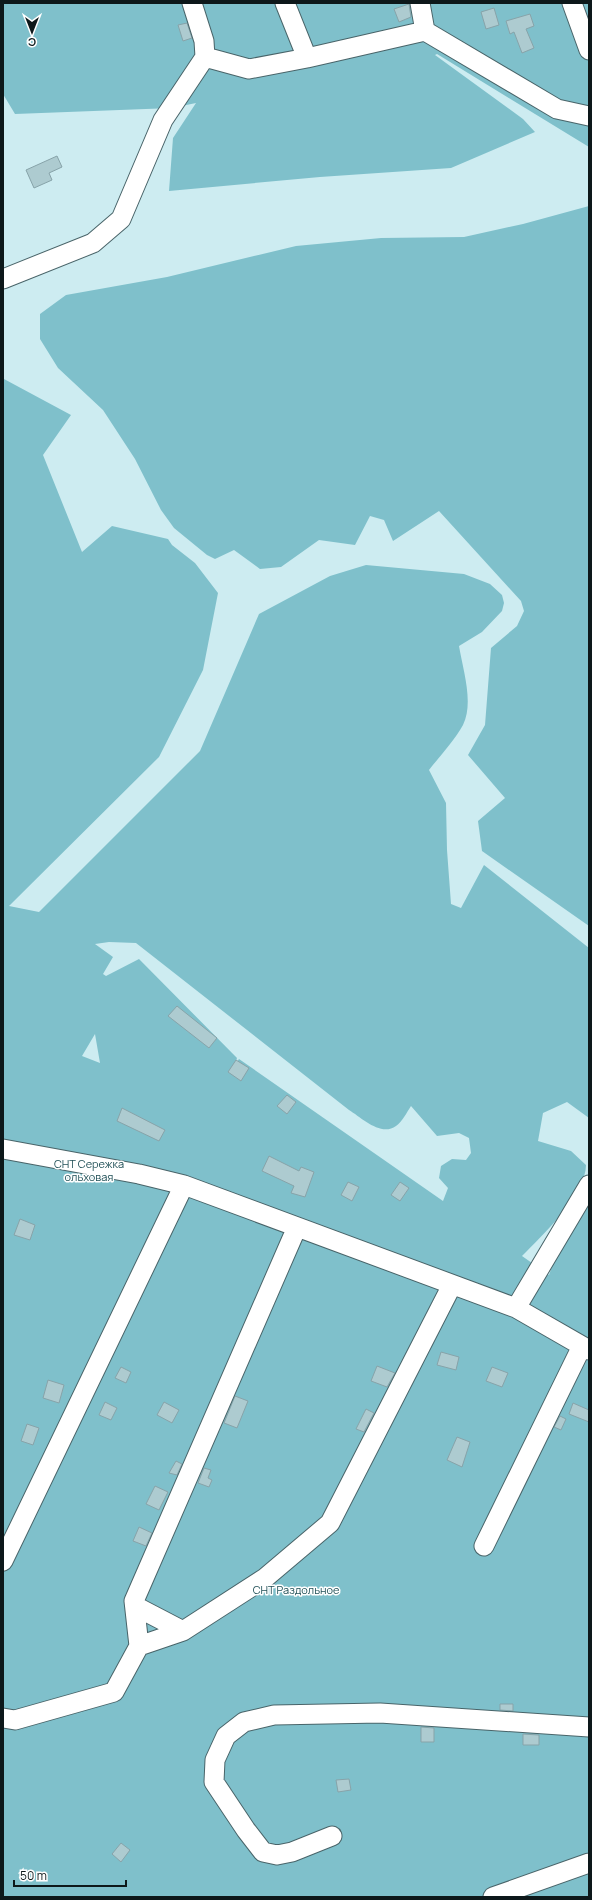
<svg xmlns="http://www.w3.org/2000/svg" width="592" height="1900" viewBox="0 0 592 1900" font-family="Manrope,sans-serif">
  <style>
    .green { fill: #7fc0cb; fill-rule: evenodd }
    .building { fill: #adcbd0; stroke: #87a3a9 }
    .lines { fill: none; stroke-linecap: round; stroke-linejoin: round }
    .minor-casing { stroke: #496469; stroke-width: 21 }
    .minor { stroke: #fff; stroke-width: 19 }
    .labels { text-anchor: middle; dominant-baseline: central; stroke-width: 3; stroke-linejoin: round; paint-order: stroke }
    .park-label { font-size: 11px; fill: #1f4f56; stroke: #fff }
  </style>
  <rect width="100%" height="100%" fill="#cdecf1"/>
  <path class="green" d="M 3,3 L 589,3 L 589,147 L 437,54 L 435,55 L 523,119 L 535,132 L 451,168 L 320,177 L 169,191 L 173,138 L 196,103 L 172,108 L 15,114 L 3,94 Z
    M 589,206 L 589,926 L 482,851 L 478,821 L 505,798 L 468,755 L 485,725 L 491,648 L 517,626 L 524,611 L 521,601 L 439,511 L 393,541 L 384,520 L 370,516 L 355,545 L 319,540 L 281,567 L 260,569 L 234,550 L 215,559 L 207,555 L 174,528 L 161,510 L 135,459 L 103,410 L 58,368 L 40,339 L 40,314 L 66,295 L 167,277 L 296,246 L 381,238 L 464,237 L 523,224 Z
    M 3,373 L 4,379 L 71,415 L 43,455 L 82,552 L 112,526 L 168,539 L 172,545 L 195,563 L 218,593 L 203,670 L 159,757 L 9,906 L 39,912 L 200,751 L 259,614 L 330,576 L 366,565 L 464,574 L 490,584 L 502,595 L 504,603 L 502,611 L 482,632 L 459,646 C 463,670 474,703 463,725 C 455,740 439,757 429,770 L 446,803 L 447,850 L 451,904 L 461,908 L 484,865 L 589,948 L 589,1118 L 567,1102 L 543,1113 L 538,1141 L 571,1151 L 586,1165 C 586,1194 541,1237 522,1256 L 549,1275 L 558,1249 L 589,1203 L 589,1897 L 3,1897 ZM 109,942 L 136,943 L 349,1110 C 362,1118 381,1137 396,1126 C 402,1122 407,1112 411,1106 L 437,1136 L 459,1133 L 469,1138 L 471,1153 L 466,1160 L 452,1159 L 441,1166 L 439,1178 L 448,1188 L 443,1201 L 239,1059 L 234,1066 L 237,1058 L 139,959 L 106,976 L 103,974 L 113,957 L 95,944 ZM 95,1034 L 100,1063 L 82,1056 Z"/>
  <path class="building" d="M 409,4 L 411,17 L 399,22 L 394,9 Z
    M 494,8 L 499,25 L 486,29 L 481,12 Z
    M 530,14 L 534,26 L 526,29 L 534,48 L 522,53 L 514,32 L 510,34 L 506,21 Z
    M 187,23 L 192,38 L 183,41 L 178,25 Z
    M 57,156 L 62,167 L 49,173 L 52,180 L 34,188 L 26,170 Z
    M 177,1006 L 217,1038 L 209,1048 L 168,1016 Z
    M 236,1060 L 249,1068 L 241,1081 L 228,1072 Z
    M 287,1095 L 296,1102 L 287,1114 L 277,1106 Z
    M 122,1108 L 165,1130 L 159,1141 L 117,1121 Z
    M 269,1156 L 299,1171 L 301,1167 L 314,1172 L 305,1197 L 291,1193 L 294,1186 L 262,1171 Z
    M 348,1182 L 359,1187 L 352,1201 L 341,1195 Z
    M 400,1182 L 409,1188 L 400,1201 L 391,1195 Z
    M 20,1219 L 35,1225 L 30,1240 L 14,1235 Z
    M 441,1352 L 459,1357 L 456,1370 L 437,1365 Z
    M 377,1366 L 395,1373 L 387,1387 L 371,1381 Z
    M 121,1367 L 131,1372 L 126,1383 L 115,1378 Z
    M 492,1367 L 508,1373 L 502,1387 L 486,1381 Z
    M 48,1380 L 64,1385 L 59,1403 L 43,1398 Z
    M 235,1396 L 248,1401 L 237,1428 L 224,1423 Z
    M 105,1402 L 117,1408 L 111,1420 L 99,1415 Z
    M 164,1402 L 179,1410 L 172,1423 L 157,1415 Z
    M 573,1403 L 589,1410 L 589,1422 L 569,1414 Z
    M 366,1409 L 374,1413 L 364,1432 L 356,1429 Z
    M 560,1416 L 566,1419 L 561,1430 L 554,1427 Z
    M 27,1424 L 39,1428 L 33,1445 L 21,1441 Z
    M 457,1437 L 470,1442 L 462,1467 L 447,1460 Z
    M 176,1461 L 182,1464 L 177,1475 L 169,1473 Z
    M 204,1468 L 211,1470 L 208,1478 L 212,1480 L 209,1487 L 198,1483 Z
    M 155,1486 L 168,1492 L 159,1510 L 146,1504 Z
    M 139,1527 L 152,1533 L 146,1546 L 133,1541 Z
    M 500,1704 L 513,1704 L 513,1711 L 500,1710 Z
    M 421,1727 L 434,1728 L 434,1742 L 421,1742 Z
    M 523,1734 L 539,1735 L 539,1745 L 523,1745 Z
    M 349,1779 L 351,1790 L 338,1792 L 336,1780 Z
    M 121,1843 L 130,1850 L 121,1862 L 112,1854 Z"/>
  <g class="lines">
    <g class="minor-casing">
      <path id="minor" d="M 192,3 L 204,41 L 205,57
        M 285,3 L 307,58
        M 420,3 L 425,31
        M 572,3 L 589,50
        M 3,279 L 93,243 L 121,219 L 163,120 L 205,57 L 249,69 L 307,58 L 425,31 L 557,109 L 589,116
        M 3,1149 L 139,1174 L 184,1185 L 516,1308 L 589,1185
        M 516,1308 L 589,1350
        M 484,1546 L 582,1346
        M 3,1561 L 184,1185
        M 135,1606 L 183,1631
        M 139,1646 L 134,1601 L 297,1227
        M 3,1718 L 15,1720 L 114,1692 L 139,1646 L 183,1631 L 265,1578 L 330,1523 L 452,1285
        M 332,1836 L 292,1852 L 277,1855 L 263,1852 L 246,1830 L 214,1782 L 215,1760 L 226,1736 L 244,1722 L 274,1715 L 380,1713 L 589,1727
        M 493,1897 L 589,1863"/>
    </g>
    <use href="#minor" class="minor"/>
  </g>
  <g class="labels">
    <g class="park-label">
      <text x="89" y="1163">СНТ Сережка<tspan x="89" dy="13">ольховая</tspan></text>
      <text x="296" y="1589">СНТ Раздольное</text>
    </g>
  </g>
  <rect width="592" height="1900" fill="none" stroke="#0d181a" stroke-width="8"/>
  <g transform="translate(32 32) rotate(180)" stroke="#ffffff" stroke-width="3" paint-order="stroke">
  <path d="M0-3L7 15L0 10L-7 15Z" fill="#0d181a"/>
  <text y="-6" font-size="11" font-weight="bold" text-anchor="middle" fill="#0d181a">С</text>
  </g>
  <path d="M14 1880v6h112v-6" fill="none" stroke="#0d181a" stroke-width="2"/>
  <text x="20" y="1880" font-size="12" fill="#0d181a" stroke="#ffffff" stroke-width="3" paint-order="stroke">50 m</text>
</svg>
